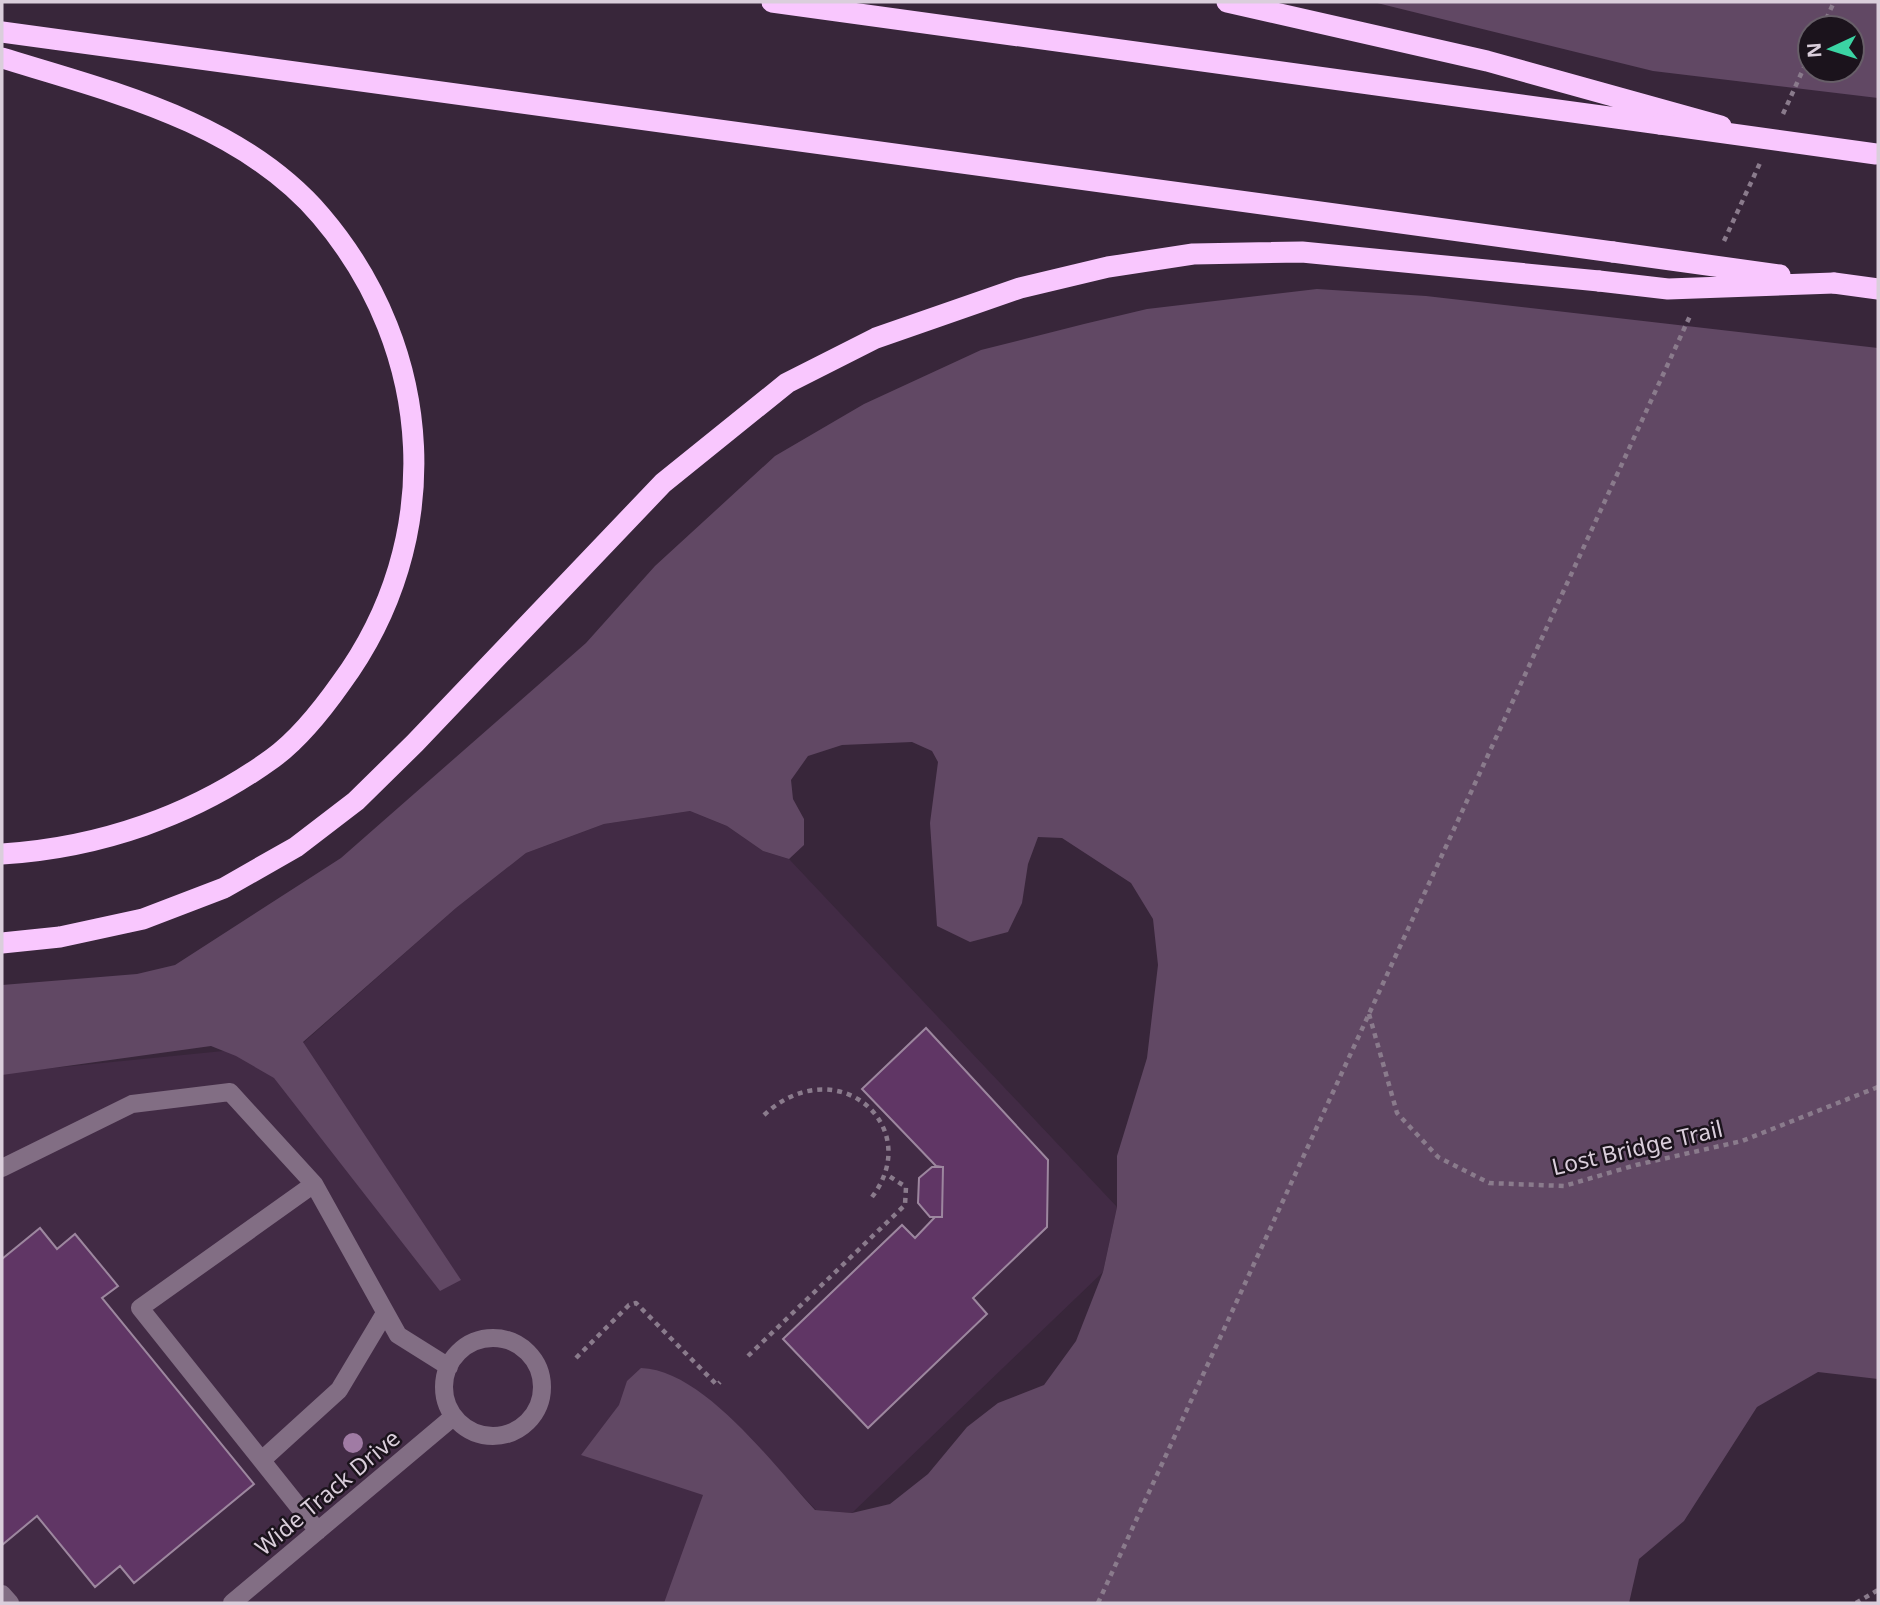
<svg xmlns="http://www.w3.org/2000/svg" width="1880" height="1605" viewBox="0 0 1880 1605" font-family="'Noto Sans',sans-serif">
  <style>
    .built { fill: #422b45 }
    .green { fill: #614864; fill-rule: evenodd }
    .building { fill: #603665; stroke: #9d879f; stroke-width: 2 }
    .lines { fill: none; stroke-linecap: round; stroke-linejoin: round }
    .path { stroke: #8a7b8c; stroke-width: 4.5; stroke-dasharray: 5 5; stroke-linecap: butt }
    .minor { stroke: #826e84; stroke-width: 18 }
    .highway { stroke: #f9c7fe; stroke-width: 21 }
    .highway-bridge { stroke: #f9c7fe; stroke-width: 21 }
    .tree { fill: #a07ba4 }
    .labels { text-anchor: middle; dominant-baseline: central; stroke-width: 5; stroke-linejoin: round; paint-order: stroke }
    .street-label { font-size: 23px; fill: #dacedb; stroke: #1b131c }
  </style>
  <rect width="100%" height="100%" fill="#38263a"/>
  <path class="built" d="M 690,811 L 727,826 L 763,851 L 789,859 L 1117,1207 L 1103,1272 L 852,1513 L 816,1510 L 733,1422 L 666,1603 L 2,1603 L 2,1073 L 303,1043 L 456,908 L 526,853 L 604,824 Z"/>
  <path class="green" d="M 1373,2 L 1878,2 L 1878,98 L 1653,71 ZM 1810,28 L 1852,28 L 1852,70 L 1810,70 Z
    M 1317,289 L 1426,296 L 1878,348 L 1878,1379 L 1818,1372 L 1757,1407 L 1684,1521 L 1639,1559 L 1629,1603 L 664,1603 L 703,1495 L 581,1455 L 619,1405 L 627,1381 L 641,1368 C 704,1370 774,1466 815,1510 L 852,1513 L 890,1504 L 928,1474 L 967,1427 L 998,1403 L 1044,1385 L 1076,1341 L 1103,1272 L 1117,1207 L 1117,1156 L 1147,1058 L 1158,965 L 1153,919 L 1131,883 L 1062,838 L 1038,837 L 1028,864 L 1022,903 L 1008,932 L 970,942 L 937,926 L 930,823 L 938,762 L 932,751 L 912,742 L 842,745 L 808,756 L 791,780 L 793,799 L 804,819 L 804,845 L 789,859 L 763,851 L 727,826 L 690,811 L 604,824 L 526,853 L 456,908 L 303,1042 L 461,1280 L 440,1291 L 274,1078 L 236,1056 L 211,1046 L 2,1075 L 2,985 L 137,974 L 175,965 L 341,858 L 586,643 L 655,566 L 775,456 L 864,404 L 981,350 L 1084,324 L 1147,309 Z"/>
  <path class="building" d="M 926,1028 L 1048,1160 L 1047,1227 L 973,1298 L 987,1314 L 868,1428 L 783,1339 L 902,1225 L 915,1238 L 935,1217 L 942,1217 L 943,1167 L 936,1166 L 862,1089 Z
    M 932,1167 L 943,1167 L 942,1217 L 930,1217 L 918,1203 L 919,1178 Z
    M 40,1228 L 57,1249 L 75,1234 L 118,1286 L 102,1298 L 254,1484 L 134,1583 L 120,1566 L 95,1587 L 37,1516 L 2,1545 L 2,1259 Z"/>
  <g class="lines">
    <path class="path" d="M 1822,28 L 1834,2
      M 1783,114 L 1810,54
      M 1724,241 L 1760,163
      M 1369,1014 L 1397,1113 L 1438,1157 L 1489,1183 L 1564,1186 L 1636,1165 L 1742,1141 L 1878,1087
      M 764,1115 C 836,1048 926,1126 872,1197
      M 748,1356 L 905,1205 L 906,1187 L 886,1174
      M 576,1358 L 629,1305 L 636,1303 L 717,1385 L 720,1382
      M 1098,1603 L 1690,316
      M 1856,1603 L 1878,1590"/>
    <path class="minor" d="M 2,1168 L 132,1104 L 230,1092 L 314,1184
      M444 1387a49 49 0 1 1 98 0a49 49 0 1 1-98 0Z
      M 262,1460 L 339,1390 L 385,1313
      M 318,1531 L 140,1308 L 314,1184 L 398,1335 L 449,1367
      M 2,1594 L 10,1603
      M 232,1603 L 453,1417"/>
    <path class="highway" d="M 772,2 L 1660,124
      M 1227,2 L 1487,61 L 1721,126
      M 2,32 L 1613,252
      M 2,58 C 113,92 242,123 321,216 C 436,351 446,540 341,683 C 322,710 299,739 273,758 C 193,816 99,848 2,854
      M 1834,283 L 1878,289
      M 2,943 L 60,937 L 143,919 L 224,888 L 296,847 L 356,801 L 415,743 L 663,483 L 787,383 L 876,338 L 1020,288 L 1108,267 L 1193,254 L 1302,252 L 1599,281"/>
    <path class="highway-bridge" d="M 1660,124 L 1876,154
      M 1613,252 L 1780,275
      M 1599,281 L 1668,289 L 1834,283"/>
  </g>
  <circle class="tree" cx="353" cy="1443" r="10"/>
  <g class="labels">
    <g class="street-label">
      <text transform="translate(1637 1147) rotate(-13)">Lost Bridge Trail</text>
      <text transform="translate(327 1492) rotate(-40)">Wide Track Drive</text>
    </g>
  </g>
  <rect width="1880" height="1605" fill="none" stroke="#dacedb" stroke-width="7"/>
  <g transform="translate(1831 49) rotate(266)"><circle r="33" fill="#1b131c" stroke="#675e68" stroke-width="2"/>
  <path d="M0-5L12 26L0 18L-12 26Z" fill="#3bd4a4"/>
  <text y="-10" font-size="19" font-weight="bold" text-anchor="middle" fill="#dacedb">N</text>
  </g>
</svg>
